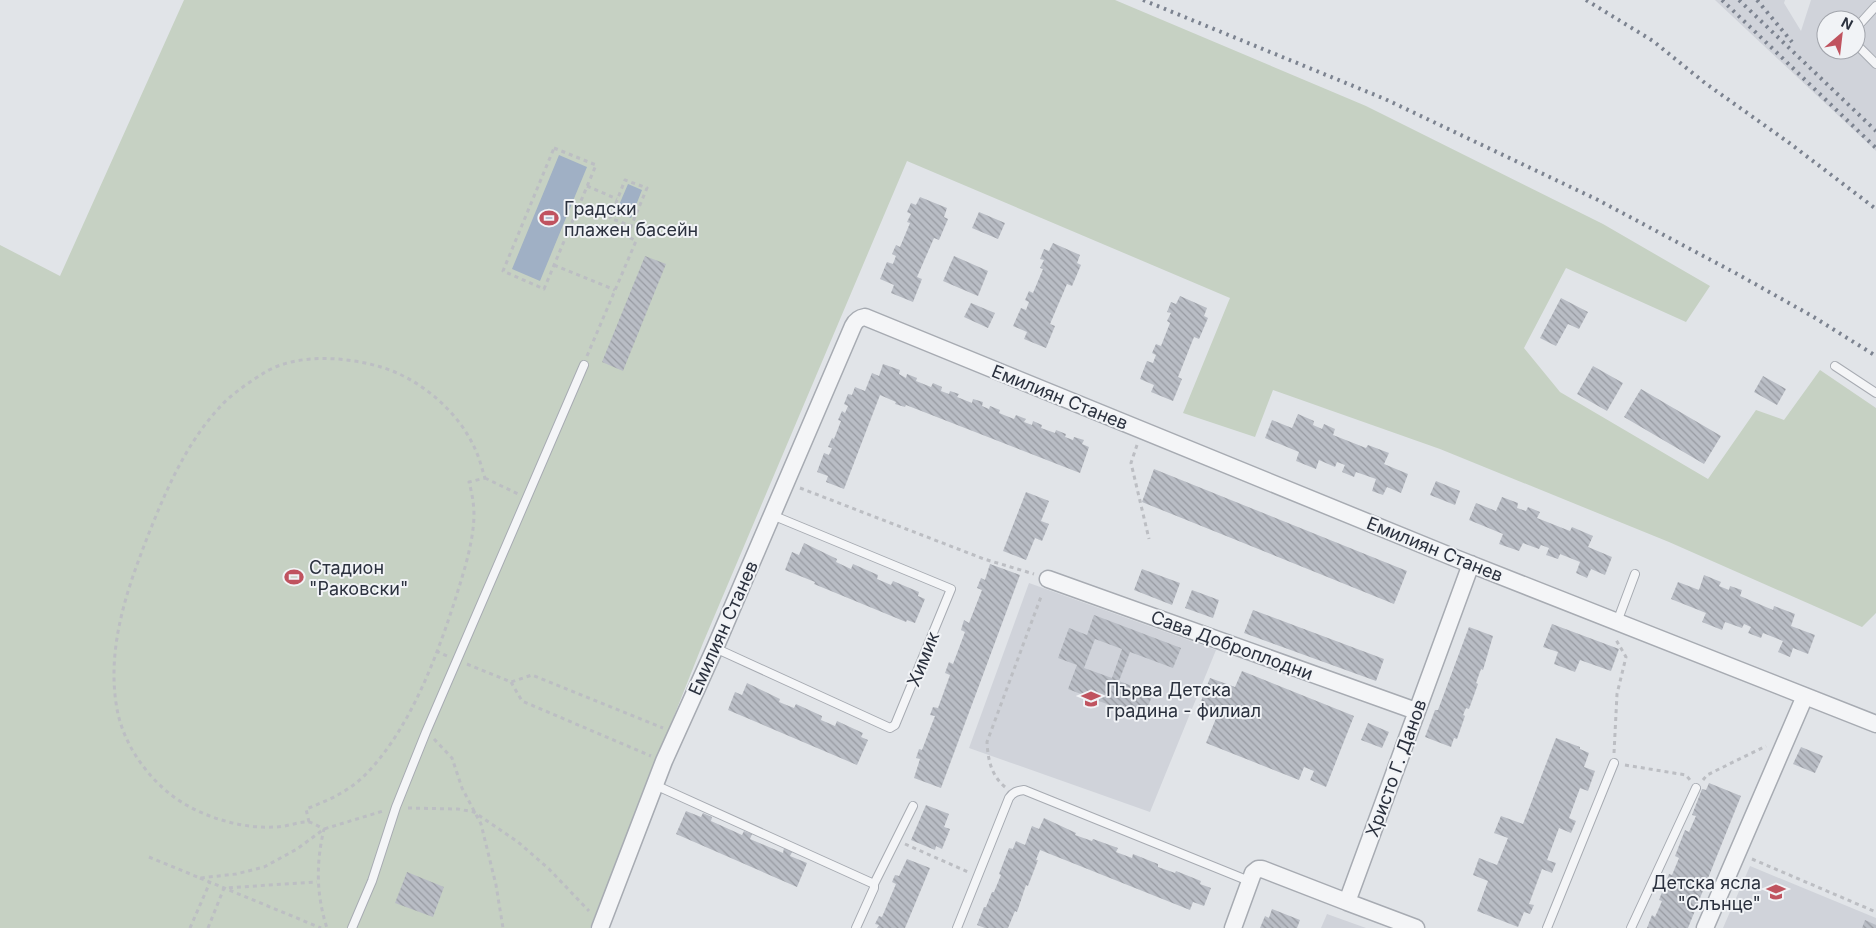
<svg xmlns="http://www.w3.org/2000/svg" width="1876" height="928" viewBox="0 0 1876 928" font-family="Inter,sans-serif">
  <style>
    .built { fill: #d0d3da; fill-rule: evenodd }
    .park { fill: #c6d1c3 }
    .water { fill: #a0b0c5 }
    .building { fill: url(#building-back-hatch); fill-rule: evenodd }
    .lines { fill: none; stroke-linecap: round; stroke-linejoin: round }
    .lane-casing { stroke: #a7abb2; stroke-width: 10 }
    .street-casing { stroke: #a7abb2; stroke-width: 19 }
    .path { stroke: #bcbec3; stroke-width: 3; stroke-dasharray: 4 4; stroke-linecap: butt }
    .lane { stroke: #f4f5f7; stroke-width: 8 }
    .street { stroke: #f4f5f7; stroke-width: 16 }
    .rail { stroke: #7c8390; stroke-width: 4; stroke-dasharray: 2.5 5; stroke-linecap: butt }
    .labels { text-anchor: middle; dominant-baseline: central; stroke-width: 4; stroke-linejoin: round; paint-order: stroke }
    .poi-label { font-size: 18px; fill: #2b313e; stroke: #f1f3f6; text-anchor: start }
    .street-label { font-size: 18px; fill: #2b313e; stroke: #f1f3f6 }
  </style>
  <defs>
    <pattern id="building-back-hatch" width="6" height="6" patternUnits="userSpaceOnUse" patternTransform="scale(1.25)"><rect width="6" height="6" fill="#b9bdc5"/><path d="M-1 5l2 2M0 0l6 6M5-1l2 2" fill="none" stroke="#979aa1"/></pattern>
  </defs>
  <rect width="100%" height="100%" fill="#e1e4e8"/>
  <path class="built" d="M 1715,0 L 1785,0 L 1784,3 L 1801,31 L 1811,0 L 1876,0 L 1876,151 ZM 1826,20 L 1856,20 L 1856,50 L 1826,50 Z
    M 1029,583 L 1216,650 L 1150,812 L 969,748 Z
    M 1750,866 L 1876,918 L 1876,928 L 1723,928 Z
    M 1327,914 L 1366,928 L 1321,928 Z"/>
  <path class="park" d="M 184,0 L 1115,0 L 1366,106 L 1603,224 L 1710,286 L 1686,322 L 1566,268 L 1524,348 L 1560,392 L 1708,479 L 1756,410 L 1784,420 L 1820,370 L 1876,408 L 1876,613 L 1862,627 L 1669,542 L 1440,449 L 1273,390 L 1255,437 L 1183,413 L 1230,298 L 907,161 L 703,643 L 590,928 L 0,928 L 0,245 L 60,276 Z"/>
  <path class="water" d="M 559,155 L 587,167 L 540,281 L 512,269 Z
    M 628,184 L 642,190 L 631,218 L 616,212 Z"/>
  <path class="building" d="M 920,197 L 947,208 L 944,217 L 948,219 L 939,240 L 934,238 L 917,277 L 922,279 L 913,302 L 891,293 L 894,285 L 880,279 L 887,262 L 893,264 L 896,256 L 892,254 L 896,245 L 900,247 L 910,223 L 907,222 L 911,214 L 907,212 L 911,203 L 916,205 Z
    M 979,212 L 1005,223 L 998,239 L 972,228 Z
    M 1053,243 L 1080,255 L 1077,263 L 1081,265 L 1072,286 L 1067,284 L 1050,324 L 1055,326 L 1046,348 L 1024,339 L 1027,332 L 1013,326 L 1021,308 L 1026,310 L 1029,302 L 1025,300 L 1029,291 L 1033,293 L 1043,269 L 1040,268 L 1044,260 L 1040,259 L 1044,249 L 1049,251 Z
    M 645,256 L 666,264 L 623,371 L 602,362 Z
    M 954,256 L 988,271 L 978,296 L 943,281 Z
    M 1180,296 L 1207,308 L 1204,316 L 1208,318 L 1199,339 L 1194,337 L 1178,377 L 1182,379 L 1173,401 L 1151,392 L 1154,385 L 1140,379 L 1147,361 L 1153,363 L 1156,355 L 1152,353 L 1156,344 L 1161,346 L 1170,323 L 1167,321 L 1171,313 L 1167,312 L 1171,302 L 1176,304 Z
    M 1561,298 L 1588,312 L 1579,329 L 1568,324 L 1556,346 L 1540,338 Z
    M 971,303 L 995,313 L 988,328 L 964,317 Z
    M 883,364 L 900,370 L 899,374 L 906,378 L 907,374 L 917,378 L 916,381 L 931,387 L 933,383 L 942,387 L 941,391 L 949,394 L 950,391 L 959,394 L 957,397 L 972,403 L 973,399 L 983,402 L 982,406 L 989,409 L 990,406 L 1000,410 L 999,413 L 1014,419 L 1016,415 L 1026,419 L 1024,422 L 1032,425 L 1033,421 L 1042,425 L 1041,428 L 1055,433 L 1056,430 L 1066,434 L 1065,437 L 1073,440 L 1074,437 L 1084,440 L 1082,444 L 1089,447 L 1080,473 L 906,405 L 905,407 L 895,404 L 896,402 L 880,395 L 844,489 L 826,482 L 828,476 L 817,472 L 824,453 L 829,455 L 832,448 L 828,447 L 832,438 L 834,439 L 841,421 L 838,420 L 842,411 L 845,413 L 848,406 L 844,404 L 848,394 L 852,395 L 855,387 L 865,391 L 872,373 L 879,376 Z
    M 1593,366 L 1623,383 L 1607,411 L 1577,394 Z
    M 1763,376 L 1786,389 L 1777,405 L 1754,392 Z
    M 1641,389 L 1721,436 L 1704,464 L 1624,417 Z
    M 1298,414 L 1314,421 L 1313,425 L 1322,429 L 1324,424 L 1335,429 L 1333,435 L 1366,448 L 1368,445 L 1389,453 L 1384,464 L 1408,474 L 1401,493 L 1387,487 L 1383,495 L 1372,491 L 1376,479 L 1356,472 L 1354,477 L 1342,472 L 1345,465 L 1337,462 L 1335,467 L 1319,460 L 1316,469 L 1296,461 L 1299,452 L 1265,438 L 1272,420 L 1292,428 Z
    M 1154,469 L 1407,571 L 1394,604 L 1142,502 Z
    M 1436,481 L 1460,491 L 1455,505 L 1430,495 Z
    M 1026,492 L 1049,501 L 1041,521 L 1049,524 L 1042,541 L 1035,538 L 1026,560 L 1003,551 Z
    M 1502,497 L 1518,503 L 1517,508 L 1526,511 L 1528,507 L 1540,512 L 1537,518 L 1570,531 L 1572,527 L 1593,536 L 1588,547 L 1612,557 L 1605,575 L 1591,569 L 1587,578 L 1576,573 L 1580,562 L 1560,554 L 1558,559 L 1546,555 L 1549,548 L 1541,545 L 1539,549 L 1523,543 L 1519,551 L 1499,544 L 1503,534 L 1469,520 L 1476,503 L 1496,511 Z
    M 804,543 L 837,559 L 836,562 L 851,569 L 853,564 L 878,575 L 877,579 L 891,585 L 893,581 L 919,592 L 918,596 L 925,599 L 915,623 L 907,620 L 906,622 L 814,584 L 815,582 L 785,570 L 792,552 L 799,555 Z
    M 990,564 L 1020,575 L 941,788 L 914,778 L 920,759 L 916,758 L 919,749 L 922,750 L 935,716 L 930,715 L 933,707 L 938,708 L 950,675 L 945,673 L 949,662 L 953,664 L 965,632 L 961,630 L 964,620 L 969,623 L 982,590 L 977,588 L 981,578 L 985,580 Z
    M 1142,569 L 1180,583 L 1172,605 L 1134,590 Z
    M 1704,575 L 1721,582 L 1719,586 L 1729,590 L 1730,586 L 1742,590 L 1740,596 L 1773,610 L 1774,606 L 1795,614 L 1791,626 L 1815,635 L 1808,654 L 1793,648 L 1790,657 L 1778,652 L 1783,641 L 1763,633 L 1761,638 L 1748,633 L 1751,627 L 1744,624 L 1742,628 L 1725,622 L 1722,630 L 1702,622 L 1706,613 L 1671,599 L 1678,582 L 1699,590 Z
    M 1192,590 L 1219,600 L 1213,618 L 1185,608 Z
    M 1253,610 L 1384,659 L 1376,681 L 1244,633 Z
    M 1094,615 L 1181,648 L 1173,668 L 1130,652 L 1119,681 L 1153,694 L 1143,718 L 1068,689 L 1077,665 L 1058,658 L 1069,628 L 1087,635 ZM 1095,639 L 1122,649 L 1112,678 L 1084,668 Z
    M 1552,624 L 1619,649 L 1611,671 L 1580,660 L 1575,672 L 1554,664 L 1558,652 L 1543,647 Z
    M 1469,627 L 1493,636 L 1483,670 L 1481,669 L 1476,683 L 1478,684 L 1469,709 L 1466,708 L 1463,715 L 1465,716 L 1457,739 L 1454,738 L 1451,747 L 1425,737 L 1435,710 L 1438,710 Z
    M 1242,671 L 1354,716 L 1326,787 L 1310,780 L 1314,771 L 1304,767 L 1299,780 L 1206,743 L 1217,716 L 1198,709 L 1210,678 L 1235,687 Z
    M 747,683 L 780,699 L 779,702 L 794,708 L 796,704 L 822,716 L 821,720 L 835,726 L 837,721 L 863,733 L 861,737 L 868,740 L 857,765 L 728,710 L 735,692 L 742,695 Z
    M 1368,723 L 1389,732 L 1382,748 L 1361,740 Z
    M 1556,738 L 1580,747 L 1580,749 L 1589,753 L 1584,767 L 1595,771 L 1588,791 L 1580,788 L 1569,818 L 1576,821 L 1571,833 L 1559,828 L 1547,860 L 1556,863 L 1552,873 L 1542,869 L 1529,904 L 1534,905 L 1530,914 L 1524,912 L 1518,927 L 1477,911 L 1488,881 L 1473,875 L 1479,858 L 1497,865 L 1508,838 L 1494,833 L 1501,816 L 1523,824 Z
    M 1801,747 L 1823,756 L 1815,773 L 1793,764 Z
    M 1709,783 L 1741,796 L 1688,928 L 1647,928 L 1652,915 L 1655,917 L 1662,901 L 1659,900 L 1669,874 L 1672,875 L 1679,858 L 1675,856 L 1685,830 L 1689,832 L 1696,816 L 1692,815 L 1702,789 L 1706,790 Z
    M 926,805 L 949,814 L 944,827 L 950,829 L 942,849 L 936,846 L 935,850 L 911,840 Z
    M 686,811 L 701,817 L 703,813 L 712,817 L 711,821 L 742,835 L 744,831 L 752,834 L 750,839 L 783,853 L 784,848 L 792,852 L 790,856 L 807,863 L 797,887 L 676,834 Z
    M 1044,818 L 1076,833 L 1075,835 L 1092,841 L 1093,839 L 1118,848 L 1116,852 L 1132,858 L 1133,854 L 1158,864 L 1158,867 L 1175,873 L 1176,871 L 1201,881 L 1200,884 L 1211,888 L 1204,906 L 1193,902 L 1190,910 L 1040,850 L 1036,860 L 1038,860 L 1028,886 L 1026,885 L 1017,912 L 1015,911 L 1008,928 L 985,928 L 977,925 L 984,907 L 986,907 L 992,892 L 994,892 L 1001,875 L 999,874 L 1009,848 L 1013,849 L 1016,841 L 1025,845 L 1032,826 L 1039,829 Z
    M 907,859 L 930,868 L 905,928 L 877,928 L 879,925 L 875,924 L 879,916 L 882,917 L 896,884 L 892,882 L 895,875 L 899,876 Z
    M 407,872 L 444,887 L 433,917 L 395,903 Z
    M 1272,909 L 1300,920 L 1297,928 L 1260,928 L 1265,916 L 1269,918 Z
    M 1865,920 L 1876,925 L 1876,928 L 1862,928 Z"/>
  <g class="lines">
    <g class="lane-casing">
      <path id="lane" d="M 1856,28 L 1876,6
        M 1856,44 L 1876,64
        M 1835,366 L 1876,393
        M 1617,622 L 1635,574
        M 715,648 L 890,728 L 895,725 L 951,589 L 772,515
        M 655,785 L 874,884
        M 352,928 L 372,881 L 396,807 L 426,732 L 584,365
        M 856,928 L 874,888 L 874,884 L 913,806
        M 957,928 L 1009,798 C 1013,792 1017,791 1024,790 L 1249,881
        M 1547,928 L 1614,763
        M 1631,928 L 1696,788"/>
    </g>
    <g class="street-casing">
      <path id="street" d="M 1048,579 L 1416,711
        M 600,928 L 664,761 L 715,648 L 853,326 C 856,320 859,318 865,317 L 1455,558 L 1876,724
        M 1233,928 L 1253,873 L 1258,869 L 1262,869 L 1347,902
        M 1416,928 L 1347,902 L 1471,564
        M 1705,928 L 1805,696"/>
    </g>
    <path class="path" d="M 554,148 L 596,165 L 544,289 L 503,271 Z
      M 587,186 L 617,199
      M 554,265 L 615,290
      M 587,356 L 636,241 L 627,236 L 647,188 L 625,180 L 610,218 L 631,226
      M 1137,445 L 1131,463 L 1149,539
      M 485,478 L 518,494
      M 800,488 L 984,559 L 1034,574
      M 436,651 L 447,656
      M 467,664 L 511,682 L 532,675 L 663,728
      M 511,682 L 522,701 L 651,756
      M 434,739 L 452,758 L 462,788 L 481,824 L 496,885 L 503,928
      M 1614,753 L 1617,694 L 1626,657 L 1615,638
      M 1625,765 L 1686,775 L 1690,780
      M 1703,780 L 1707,775 L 1766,746
      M 1005,787 C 991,775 988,760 987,742 L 1042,594
      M 408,808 L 458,809 L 474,812 L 518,842 L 549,869 L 589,911
      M 309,822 L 306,809 C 329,800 350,791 367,773 C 411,727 437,656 456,597 C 464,571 473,544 474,516 C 474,504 472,493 469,482 L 485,478 C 482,469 480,460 476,451 C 460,413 421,379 381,367 C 347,357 300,353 267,371 C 251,381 231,394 219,408 C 186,444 167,488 149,533 C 127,589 106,648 117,709 C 123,742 144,773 170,794 C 198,816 240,829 275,827 C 286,827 297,822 307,822 C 313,822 319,827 324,829 C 316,863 316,894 327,928
      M 905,844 L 968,872
      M 149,857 L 200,878 L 236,874 L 264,867 L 297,849 L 324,829 L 383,811
      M 1752,859 L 1876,912
      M 200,878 L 321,928
      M 190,928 L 210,882
      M 208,928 L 224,888 L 317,882"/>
    <use href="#lane" class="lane"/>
    <use href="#street" class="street"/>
    <path class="rail" d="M 1143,0 L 1385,99 L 1598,200 L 1739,275 L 1812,316 L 1876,356
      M 1586,0 L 1653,41 L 1705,83 L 1788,142 L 1876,209
      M 1722,0 L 1876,148
      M 1739,0 L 1876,131
      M 1757,0 L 1792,42"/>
  </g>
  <defs>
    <g id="stadium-bare" transform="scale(1.5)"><path d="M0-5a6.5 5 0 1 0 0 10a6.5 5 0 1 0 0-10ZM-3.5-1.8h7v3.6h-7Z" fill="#c0535f" stroke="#f1f3f6" stroke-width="2.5" paint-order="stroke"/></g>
    <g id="school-bare" transform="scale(1.5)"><path d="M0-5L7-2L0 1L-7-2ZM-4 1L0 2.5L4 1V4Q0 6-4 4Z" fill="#c0535f" stroke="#f1f3f6" stroke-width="2.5" paint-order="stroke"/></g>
  </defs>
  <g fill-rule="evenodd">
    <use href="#stadium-bare" x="549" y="218"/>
    <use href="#stadium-bare" x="294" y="577"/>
    <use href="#school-bare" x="1091" y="699"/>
    <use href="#school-bare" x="1776" y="892"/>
  </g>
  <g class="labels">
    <g class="poi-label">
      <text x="564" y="208">Градски<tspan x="564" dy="21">плажен басейн</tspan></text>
      <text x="309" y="567">Стадион<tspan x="309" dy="21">"Раковски"</tspan></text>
      <text x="1106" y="689">Първа Детска<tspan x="1106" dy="21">градина - филиал</tspan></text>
      <text x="1761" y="882" text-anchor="end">Детска ясла<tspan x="1761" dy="21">"Слънце"</tspan></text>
    </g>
    <g class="street-label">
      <text transform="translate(1060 397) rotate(22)">Емилиян Станев</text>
      <text transform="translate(1435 549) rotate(22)">Емилиян Станев</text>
      <text transform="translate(723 628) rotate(-66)">Емилиян Станев</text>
      <text transform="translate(1232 645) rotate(20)">Сава Доброплодни</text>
      <text transform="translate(923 659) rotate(-68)">Химик</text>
      <text transform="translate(1396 768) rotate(-70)">Христо Г. Данов</text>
    </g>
  </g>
  <g transform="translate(1841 35) rotate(28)"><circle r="24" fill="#f1f3f6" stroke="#a2a5ac"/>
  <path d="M0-4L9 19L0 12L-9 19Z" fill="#c0535f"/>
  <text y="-8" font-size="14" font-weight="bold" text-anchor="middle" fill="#2b313e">N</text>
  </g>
</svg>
